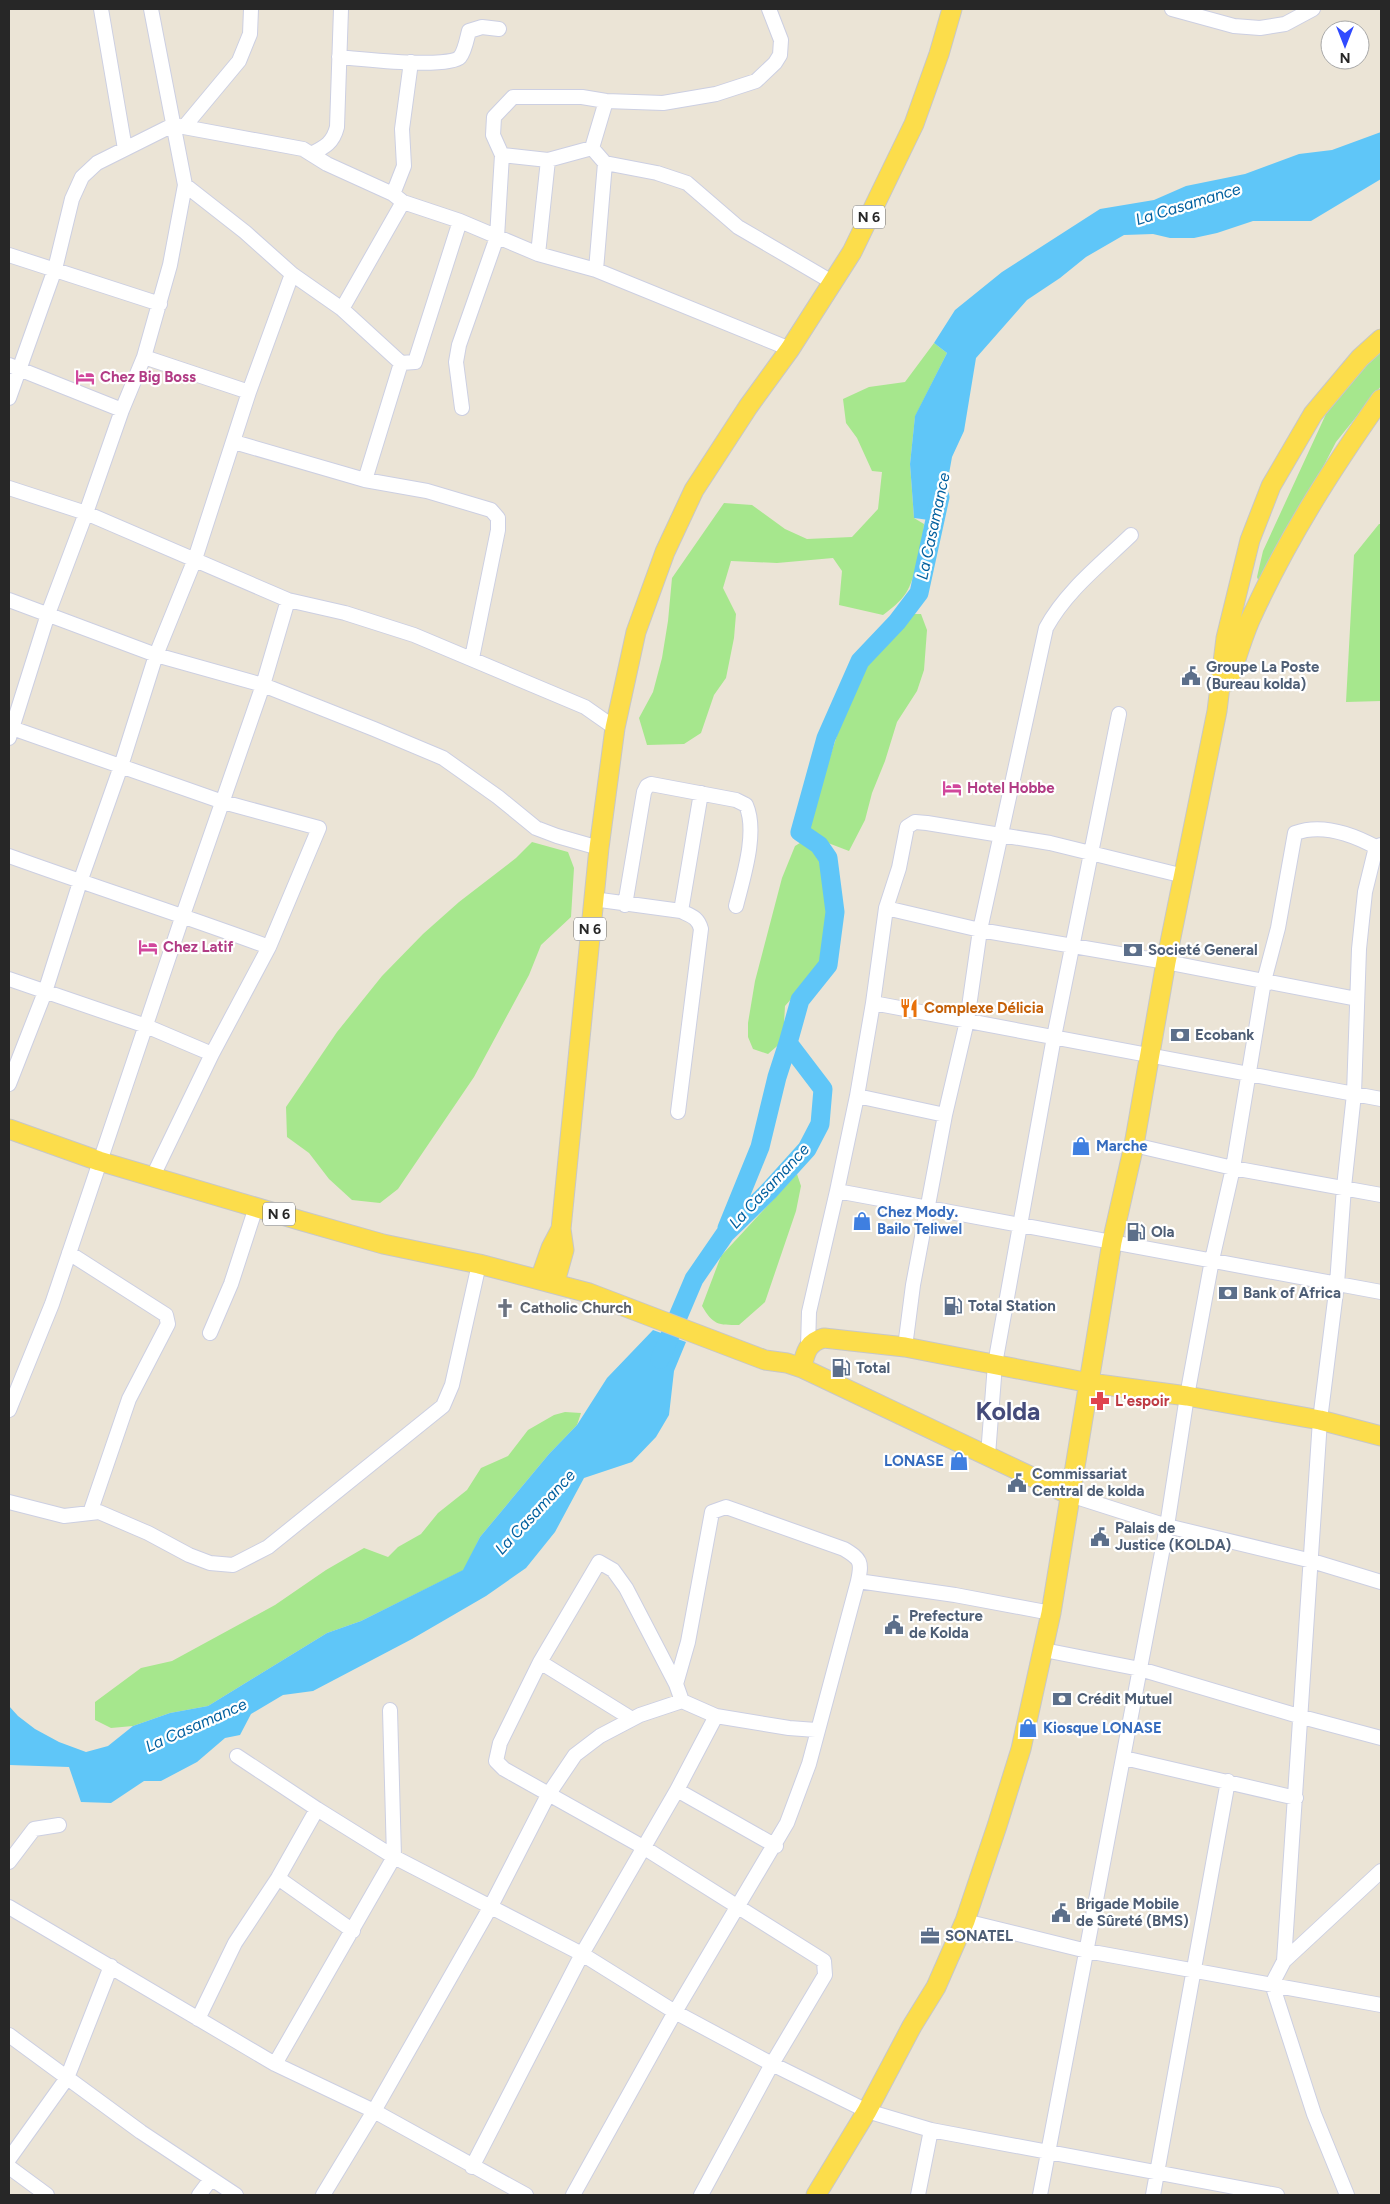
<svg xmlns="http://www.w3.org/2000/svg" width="1390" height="2204" viewBox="0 0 1390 2204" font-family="Figtree,sans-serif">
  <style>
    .green { fill: #a6e78d }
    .water { fill: #5fc6f8 }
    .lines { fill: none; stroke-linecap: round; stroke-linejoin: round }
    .river { stroke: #5fc6f8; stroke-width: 19 }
    .minor-casing { stroke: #cccfe2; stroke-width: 16 }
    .major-casing { stroke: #c7c7c7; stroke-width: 21 }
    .minor { stroke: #fff; stroke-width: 14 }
    .major { stroke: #fcdd4b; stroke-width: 19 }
    .labels { text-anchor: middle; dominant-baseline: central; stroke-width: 4.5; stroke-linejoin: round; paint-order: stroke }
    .shield { fill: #fff; stroke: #686868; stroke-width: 1 }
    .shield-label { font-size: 14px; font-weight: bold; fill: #272727 }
    .hotel-label { font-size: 15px; font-weight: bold; fill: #b23c85; stroke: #fff; text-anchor: start }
    .service-label { font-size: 15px; font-weight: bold; fill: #4e5e75; stroke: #fff; text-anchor: start }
    .food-label { font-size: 15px; font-weight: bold; fill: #c56008; stroke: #fff; text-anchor: start }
    .shop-label { font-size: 15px; font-weight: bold; fill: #366cbe; stroke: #fff; text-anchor: start }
    .worship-label { font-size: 15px; font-weight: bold; fill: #5b616d; stroke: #fff; text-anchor: start }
    .health-label { font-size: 15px; font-weight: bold; fill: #be3a42; stroke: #fff; text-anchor: start }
    .water-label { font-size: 16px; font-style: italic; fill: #02609f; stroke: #fff }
    .town-label { font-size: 25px; font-weight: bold; fill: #444b7a; stroke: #fff }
  </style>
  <rect width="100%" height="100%" fill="#ebe4d6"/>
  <path class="green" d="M 934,343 L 947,353 L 915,417 L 910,464 L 914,518 L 924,524 C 923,540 915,580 906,593 C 900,602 891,609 883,615 L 839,605 L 842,571 L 833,558 L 777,563 L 731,561 L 723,588 L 736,614 L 734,638 L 726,678 L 714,695 L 701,733 L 684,744 L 647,745 L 639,718 L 653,692 L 662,658 L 668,621 L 672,578 L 724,503 L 752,505 L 785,529 L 807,539 L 852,537 L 878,509 L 882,472 L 872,471 L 857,438 L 846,423 L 843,399 L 869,387 L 905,382 Z
    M 1381,349 L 1381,386 L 1336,442 L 1261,587 L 1257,577 L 1263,551 L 1326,414 L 1370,358 Z
    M 1379,524 L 1381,524 L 1381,701 L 1346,702 L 1354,555 Z
    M 910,614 L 921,614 L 927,630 L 924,670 L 917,691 L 897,722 L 885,761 L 872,793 L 865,820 L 849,851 L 815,838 L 807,828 L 854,683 L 866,662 L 896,632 Z
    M 808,838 L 817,852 L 830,909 L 818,968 L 785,1006 L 783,1041 L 768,1054 L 753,1049 L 748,1037 L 748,1023 L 755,981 L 782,878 L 795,846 Z
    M 532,842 L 568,852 L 574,868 L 571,917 L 541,945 L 529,975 L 474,1077 L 398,1189 L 380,1203 L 352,1200 L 329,1179 L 309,1153 L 287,1137 L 286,1107 L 337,1032 L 382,976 L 423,934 L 459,902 L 516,858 Z
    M 797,1174 L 801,1186 L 796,1211 L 765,1302 L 739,1325 C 718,1325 713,1325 702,1306 L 721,1256 Z
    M 565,1412 L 581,1413 L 577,1425 L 549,1454 L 480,1537 L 464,1570 L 361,1621 L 327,1633 L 208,1706 L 170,1713 L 133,1726 L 111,1728 L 95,1720 L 95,1702 L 141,1668 L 172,1661 L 275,1605 L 326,1570 L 364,1548 L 388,1557 L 398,1547 L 421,1534 L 438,1513 L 467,1490 L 481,1468 L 508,1456 L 528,1430 L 554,1415 Z"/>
  <path class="water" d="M 1381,132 L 1381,179 L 1311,221 L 1253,221 L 1217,233 L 1194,238 L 1170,238 L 1153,234 L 1124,235 L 1086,257 L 1060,278 L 1027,300 L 976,358 L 964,431 L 952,457 L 945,496 L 944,522 L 914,518 L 910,464 L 915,416 L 947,353 L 934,343 L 955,310 L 1002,272 L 1100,209 L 1154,200 L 1186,186 L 1245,174 L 1299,154 L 1332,150 Z
    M 653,1330 L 686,1342 L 674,1371 L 669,1415 L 656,1437 L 632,1462 L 584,1478 L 555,1532 L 526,1568 L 486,1596 L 412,1639 L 313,1691 L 283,1695 L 251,1714 L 240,1735 L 225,1738 L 197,1762 L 161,1781 L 144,1781 L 111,1803 L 81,1802 L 69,1767 L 9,1765 L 9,1706 L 18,1716 L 35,1729 L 59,1742 L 86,1752 L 108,1746 L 133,1726 L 170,1713 L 208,1706 L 327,1633 L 361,1621 L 463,1570 L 480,1537 L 549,1454 L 577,1425 L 607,1378 Z"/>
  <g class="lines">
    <path class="river" d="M 727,1228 L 760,1147 L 777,1077 L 788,1043
      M 660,1359 L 694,1279 L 725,1234 L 768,1192 L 807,1149 L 820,1124 L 823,1089 L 788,1043 L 800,1000 L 828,965 L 835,912 L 828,858 L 819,845 L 800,832 L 826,738 L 860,661 L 897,622 L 919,593 L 940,497"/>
    <g class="minor-casing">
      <path id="minor" d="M 101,9 L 125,149
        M 1172,9 L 1234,26 L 1260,28 L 1285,24 L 1313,9
        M 339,57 C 359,59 449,69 460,57 C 465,51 467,38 469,31 L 482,27 L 499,29
        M 184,127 L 239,61 L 250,34 L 251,9
        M 311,154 C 325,147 333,143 337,127 L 341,9
        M 502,155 L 548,160 L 592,148
        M 605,163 L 657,173 L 687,183 L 738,227 L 832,282
        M 185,185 L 245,232 L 292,274 L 342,309 L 401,363 L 415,362 L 460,221
        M 393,194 L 404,166 L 402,129 L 411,62
        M 538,254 L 548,160
        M 9,255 L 160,304
        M 596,270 L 605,163 L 592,148 L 606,101
        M 342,309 L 403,202
        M 144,357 L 249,392
        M 9,365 L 122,410
        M 9,398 L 55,269 L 72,199 L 82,177 L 97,163 L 173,125 L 303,149 L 327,164 L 393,194 L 403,202 L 460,221 L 538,254 L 596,270 L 790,349
        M 462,408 L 456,362 L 459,345 L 497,237 L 502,155 L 493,135 L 494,117 L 513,97 L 582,97 L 606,101 L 663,103 L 716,94 L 756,81 L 775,63 L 780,55 L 781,40 L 769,9
        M 234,442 L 365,480 L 427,491 L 491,510 L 498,518 L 498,530 L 472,658
        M 365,480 L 401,363
        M 9,488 L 86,513 L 288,600 L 345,613 L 414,635 L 585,707 L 615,728
        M 9,600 L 156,655 L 263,685 L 374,729 L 443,758 L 498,797 L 536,828 L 557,836 L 599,848
        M 9,727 L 223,802 L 319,828 L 269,947 L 212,1054 L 153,1176
        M 9,738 L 48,614 L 86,513 L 122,410 L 144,357 L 170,265 L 185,185 L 151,9
        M 9,856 C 95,887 182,915 269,947
        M 593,899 L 681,911 C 691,916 698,917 701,929 L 678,1112
        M 625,905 L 644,792 L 647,786 L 651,784 L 736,800 L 746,805 C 758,832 743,878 736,906
        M 886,908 L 980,930 L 1166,962 L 1357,999
        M 681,911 L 701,793
        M 9,979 L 146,1026 L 212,1054
        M 873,1003 L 1381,1099
        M 9,1084 L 45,992 L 80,882 L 121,766 L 156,655 L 195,559 L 249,392 L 292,274
        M 857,1096 L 945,1115
        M 1134,1145 L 1233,1168 L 1381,1195
        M 837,1191 L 1381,1292
        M 69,1253 L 166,1315 L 168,1324 L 129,1399 L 90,1513
        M 210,1333 L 231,1284 L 256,1207
        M 808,1347 L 809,1312 L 837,1191 L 857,1096 L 873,1003 L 886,908 L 899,868 L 907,827 L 915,822 L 927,823 L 1050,843 L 1184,876
        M 905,1347 L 913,1285 L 945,1115 L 967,1021 L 980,930 L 1046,628 C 1066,591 1101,564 1131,535
        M 9,1410 L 52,1304 L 183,915 L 263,685 L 288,600
        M 988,1455 L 995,1364 L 1054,1037 L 1119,714
        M 1070,1495 L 1167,1526 L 1312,1561 L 1381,1582
        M 9,1502 L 64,1516 L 99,1512 L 148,1533 L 189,1555 L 210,1563 L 233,1565 L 268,1547 L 443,1406 L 452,1385 L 479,1264
        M 1044,1650 L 1140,1669 L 1302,1717 L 1381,1738
        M 540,1662 L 632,1719
        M 676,1684 L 626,1588 L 613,1570 L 599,1562 L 540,1662 L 500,1743 L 496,1761 L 504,1769 L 643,1847 L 824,1961 L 825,1975 L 772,2064 L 701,2195
        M 816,1730 L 789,1728 L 716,1716 L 682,1701 L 676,1684 L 688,1642 L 712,1512 L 726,1507 L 844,1549 C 861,1559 862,1562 858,1581
        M 237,1756 L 317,1809
        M 1124,1758 L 1296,1798
        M 677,1790 L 776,1846
        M 9,1862 L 34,1829 L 59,1825
        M 278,1878 L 353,1931
        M 9,1907 L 275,2064 L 374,2111 L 526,2195
        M 965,1921 L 1087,1951 L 1381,2005
        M 1284,1961 L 1381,1871
        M 198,2019 L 235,1943 L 278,1878 L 317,1809 L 394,1857 L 582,1954 L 675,2012 L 772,2064 L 867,2111 L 931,2130 L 1277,2195
        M 9,2035 L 141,2132 L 236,2195
        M 275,2064 L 394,1857 L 390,1710
        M 9,2159 L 67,2078 L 111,1966
        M 9,2167 L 47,2195
        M 472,2167 L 582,1954 L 677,1790 L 716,1716
        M 199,2195 L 211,2179
        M 323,2195 L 374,2111 L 491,1906 L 548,1795 L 575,1755 L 600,1736 L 640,1715 L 682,1701
        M 573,2195 L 675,2012 L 787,1823 L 809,1764 L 858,1581 L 955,1595 L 1051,1613
        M 918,2195 L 931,2130
        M 1040,2195 L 1167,1526 L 1187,1396 L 1212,1260 L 1233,1168 L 1264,981 L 1278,928 L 1295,833 C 1322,823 1352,834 1376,847
        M 1153,2195 L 1228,1781
        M 1347,2195 L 1314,2114 L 1272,1984 L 1284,1961 L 1320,1420 L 1337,1284 L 1344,1187 L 1354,1094 L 1359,949 L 1365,892 L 1376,847 L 1381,845"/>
    </g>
    <g class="major-casing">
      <path id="major" d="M 1228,682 C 1236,661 1242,638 1251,618 C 1287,539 1331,470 1381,399
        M 9,1129 L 99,1161 L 302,1221 L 383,1244 L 479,1264 L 589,1293 L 765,1360 L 787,1363 L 802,1368 L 1070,1495
        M 540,1279 L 551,1248 L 561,1229
        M 555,1282 L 564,1250 L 561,1229 L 599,848 L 615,728 L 636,632 L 665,552 L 694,490 L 748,407 L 790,349 L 852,252 L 914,124 L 939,54 L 952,9
        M 802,1368 C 805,1352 808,1342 824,1338 L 905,1347 L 1090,1383 L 1187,1396 L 1320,1420 L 1381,1436
        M 816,2195 L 867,2111 L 912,2026 L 936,1987 L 965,1921 L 997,1826 L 1021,1749 L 1051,1613 L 1112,1242 L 1134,1145 L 1166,962 L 1217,711 L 1226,638 L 1250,540 L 1271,486 L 1313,414 L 1360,358 L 1381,339"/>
    </g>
    <use href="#minor" class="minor"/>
    <use href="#major" class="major"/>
  </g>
  <defs>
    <g id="hotel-bare" transform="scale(1.5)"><path d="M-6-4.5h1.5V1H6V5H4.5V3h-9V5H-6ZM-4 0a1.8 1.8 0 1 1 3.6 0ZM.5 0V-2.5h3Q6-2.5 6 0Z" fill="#d1479c" stroke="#fff" stroke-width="2.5" paint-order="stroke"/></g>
    <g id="civic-bare" transform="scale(1.5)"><path d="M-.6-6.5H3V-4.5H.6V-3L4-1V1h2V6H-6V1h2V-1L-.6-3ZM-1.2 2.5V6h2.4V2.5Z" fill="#5c6f8a" stroke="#fff" stroke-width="2.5" paint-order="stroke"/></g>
    <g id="bank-bare" transform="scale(1.5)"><path d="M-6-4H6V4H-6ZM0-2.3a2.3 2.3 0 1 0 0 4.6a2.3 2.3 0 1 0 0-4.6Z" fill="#5c6f8a" stroke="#fff" stroke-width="2.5" paint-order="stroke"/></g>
    <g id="restaurant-bare" transform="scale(1.5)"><path d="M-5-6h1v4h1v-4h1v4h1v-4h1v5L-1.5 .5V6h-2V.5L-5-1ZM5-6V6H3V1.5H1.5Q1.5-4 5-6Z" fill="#e8710a" stroke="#fff" stroke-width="2.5" paint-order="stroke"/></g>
    <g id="shop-bare" transform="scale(1.5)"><path d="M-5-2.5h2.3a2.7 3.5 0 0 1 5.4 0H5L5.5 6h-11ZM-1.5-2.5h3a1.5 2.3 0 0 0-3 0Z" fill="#3f7fe0" stroke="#fff" stroke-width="2.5" paint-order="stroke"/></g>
    <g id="fuel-bare" transform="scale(1.5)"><path d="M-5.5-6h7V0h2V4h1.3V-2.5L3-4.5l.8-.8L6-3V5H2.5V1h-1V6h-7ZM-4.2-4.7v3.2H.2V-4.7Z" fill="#5c6f8a" stroke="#fff" stroke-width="2.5" paint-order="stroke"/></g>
    <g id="church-bare" transform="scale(1.5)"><path d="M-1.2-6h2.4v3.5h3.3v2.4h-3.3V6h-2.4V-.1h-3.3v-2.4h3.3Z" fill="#6b7280" stroke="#fff" stroke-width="2.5" paint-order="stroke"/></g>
    <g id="pharmacy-bare" transform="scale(1.5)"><path d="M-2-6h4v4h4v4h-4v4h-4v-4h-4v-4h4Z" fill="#e0444e" stroke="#fff" stroke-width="2.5" paint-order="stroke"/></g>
    <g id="office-bare" transform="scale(1.5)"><path d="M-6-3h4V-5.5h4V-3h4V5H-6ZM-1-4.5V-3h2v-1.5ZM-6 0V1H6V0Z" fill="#5c6f8a" stroke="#fff" stroke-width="2.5" paint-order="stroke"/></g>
  </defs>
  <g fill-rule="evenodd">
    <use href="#hotel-bare" x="85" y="377"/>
    <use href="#civic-bare" x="1191" y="676"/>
    <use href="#hotel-bare" x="952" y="788"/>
    <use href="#hotel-bare" x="148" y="947"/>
    <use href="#bank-bare" x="1133" y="950"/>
    <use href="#restaurant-bare" x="909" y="1008"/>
    <use href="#bank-bare" x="1180" y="1035"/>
    <use href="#shop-bare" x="1081" y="1146"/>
    <use href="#shop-bare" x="862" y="1221"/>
    <use href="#fuel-bare" x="1136" y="1232"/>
    <use href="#bank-bare" x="1228" y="1293"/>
    <use href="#fuel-bare" x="953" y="1306"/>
    <use href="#church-bare" x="505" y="1308"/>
    <use href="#fuel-bare" x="841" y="1368"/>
    <use href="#pharmacy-bare" x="1100" y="1401"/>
    <use href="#shop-bare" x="959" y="1461"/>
    <use href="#civic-bare" x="1017" y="1483"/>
    <use href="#civic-bare" x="1100" y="1537"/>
    <use href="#civic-bare" x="894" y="1625"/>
    <use href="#bank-bare" x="1062" y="1699"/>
    <use href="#shop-bare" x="1028" y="1728"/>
    <use href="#civic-bare" x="1061" y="1913"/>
    <use href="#office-bare" x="930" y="1936"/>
  </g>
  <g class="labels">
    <g class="shield">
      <rect x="853" y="205.5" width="32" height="23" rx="4"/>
      <rect x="574" y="917.5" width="32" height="23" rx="4"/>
      <rect x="263" y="1202.5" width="32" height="23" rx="4"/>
    </g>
    <g class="shield-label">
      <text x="869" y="217">N 6</text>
      <text x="590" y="929">N 6</text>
      <text x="279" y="1214">N 6</text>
    </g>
    <g class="hotel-label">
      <text x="100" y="377">Chez Big Boss</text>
      <text x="967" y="788">Hotel Hobbe</text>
      <text x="163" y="947">Chez Latif</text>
    </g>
    <g class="service-label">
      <text x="1206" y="667">Groupe La Poste<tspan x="1206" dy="17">(Bureau kolda)</tspan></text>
      <text x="1148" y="950">Societé General</text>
      <text x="1195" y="1035">Ecobank</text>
      <text x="1151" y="1232">Ola</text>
      <text x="1243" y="1293">Bank of Africa</text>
      <text x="968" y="1306">Total Station</text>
      <text x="856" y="1368">Total</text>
      <text x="1032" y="1474">Commissariat<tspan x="1032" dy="17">Central de kolda</tspan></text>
      <text x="1115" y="1528">Palais de<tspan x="1115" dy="17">Justice (KOLDA)</tspan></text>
      <text x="909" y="1616">Prefecture<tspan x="909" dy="17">de Kolda</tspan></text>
      <text x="1077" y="1699">Crédit Mutuel</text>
      <text x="1076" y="1904">Brigade Mobile<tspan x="1076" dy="17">de Sûreté (BMS)</tspan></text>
      <text x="945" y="1936">SONATEL</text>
    </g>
    <g class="food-label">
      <text x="924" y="1008">Complexe Délicia</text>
    </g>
    <g class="shop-label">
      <text x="1096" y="1146">Marche</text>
      <text x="877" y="1212">Chez Mody.<tspan x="877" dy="17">Bailo Teliwel</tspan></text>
      <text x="944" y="1461" text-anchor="end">LONASE</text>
      <text x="1043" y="1728">Kiosque LONASE</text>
    </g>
    <g class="worship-label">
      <text x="520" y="1308">Catholic Church</text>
    </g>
    <g class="health-label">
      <text x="1115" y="1401">L'espoir</text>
    </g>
    <g class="water-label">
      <text transform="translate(1188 204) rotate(-17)">La Casamance</text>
      <text transform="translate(933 526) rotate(-78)">La Casamance</text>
      <text transform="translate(769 1186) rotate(-47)">La Casamance</text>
      <text transform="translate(535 1512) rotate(-47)">La Casamance</text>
      <text transform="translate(196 1725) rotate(-24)">La Casamance</text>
    </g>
    <g class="town-label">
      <text x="1008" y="1411">Kolda</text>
    </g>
  </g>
  <rect width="1390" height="2204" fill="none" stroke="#272727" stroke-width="20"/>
  <g transform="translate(1345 45) rotate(180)"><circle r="24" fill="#ffffff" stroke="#a9a9a9"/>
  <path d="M0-4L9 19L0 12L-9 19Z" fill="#304aff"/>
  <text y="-8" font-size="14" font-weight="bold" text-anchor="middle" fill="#272727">N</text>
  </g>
</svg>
